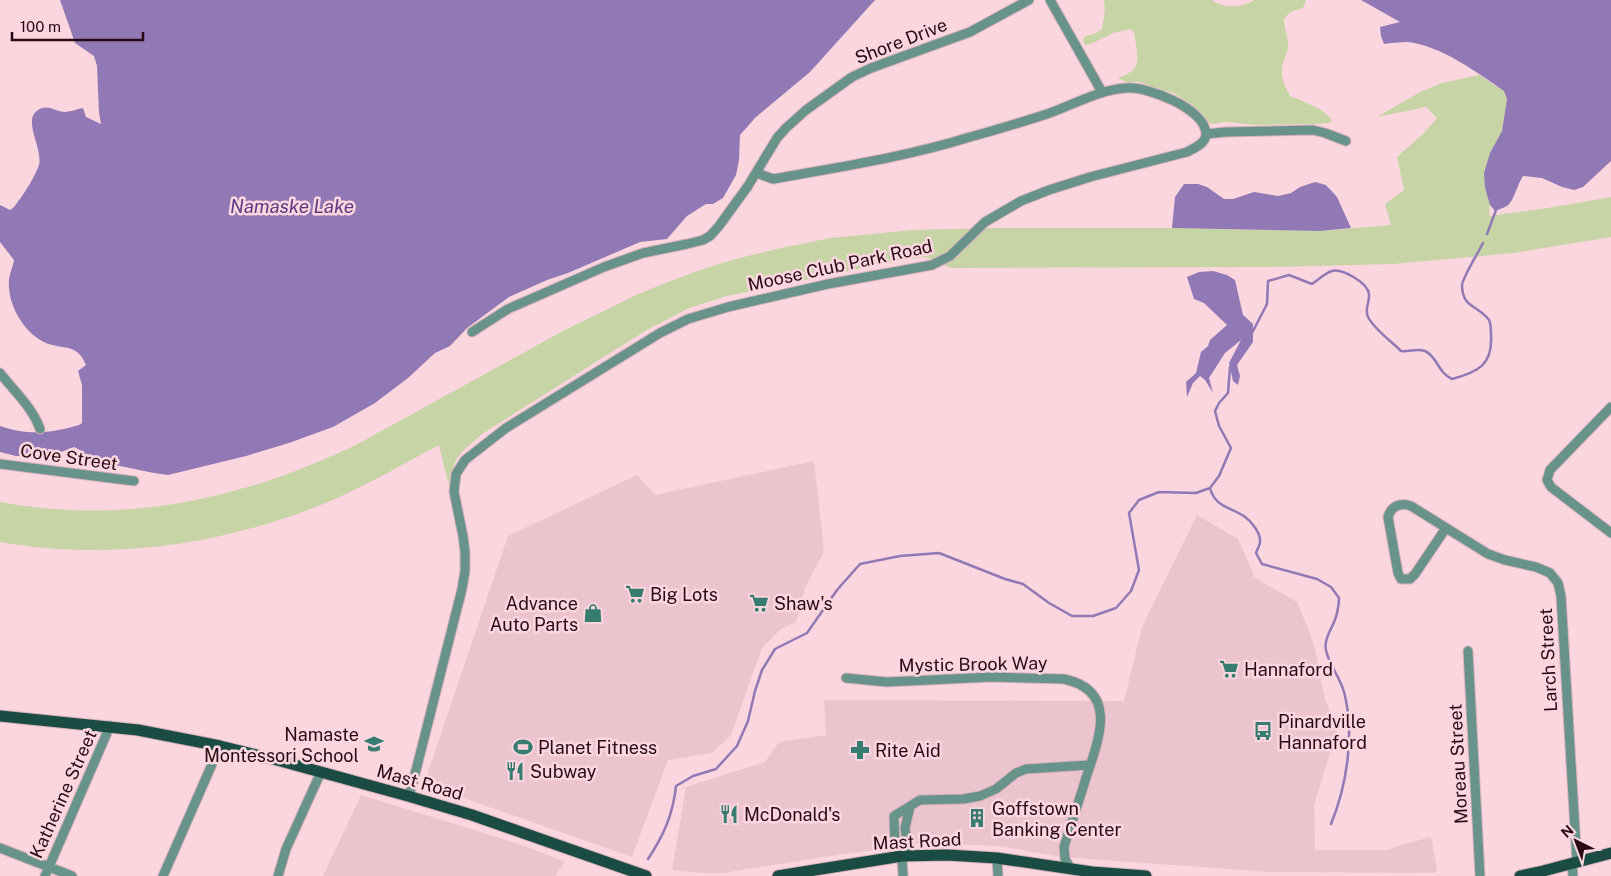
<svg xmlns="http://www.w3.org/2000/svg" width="1611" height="876" viewBox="0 0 1611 876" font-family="'Public Sans',sans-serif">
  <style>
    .built { fill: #ecc4ce }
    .green { fill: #c6d4a6 }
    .water { fill: #9079b5 }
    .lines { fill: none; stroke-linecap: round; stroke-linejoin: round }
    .stream { stroke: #9079b5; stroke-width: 2.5 }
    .minor-casing { stroke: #d5b1ba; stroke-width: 11 }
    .major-casing { stroke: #d5b1ba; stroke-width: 13 }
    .minor { stroke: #68938a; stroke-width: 9 }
    .major { stroke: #1a4c44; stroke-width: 11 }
    .labels { text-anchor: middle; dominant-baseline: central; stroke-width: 5; stroke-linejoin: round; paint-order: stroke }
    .street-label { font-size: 18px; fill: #280914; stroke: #fbd6df }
    .poi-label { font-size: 18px; fill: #280914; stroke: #fbd6df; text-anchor: start }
    .water-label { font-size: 19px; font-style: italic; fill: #593884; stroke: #fbd6df }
  </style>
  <rect width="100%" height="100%" fill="#fbd6df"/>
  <path class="built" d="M 814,461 L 824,551 L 805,588 L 796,622 L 781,629 L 762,648 L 731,735 L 712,753 L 668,760 L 632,857 L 424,784 L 508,536 L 637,475 L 655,495 Z
    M 1197,515 L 1238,539 L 1255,578 L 1297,602 L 1310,634 L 1315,649 L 1325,700 L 1338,727 L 1314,805 L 1315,850 L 1388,850 L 1401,845 L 1431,837 L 1437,869 L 1435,873 L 1270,872 L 1062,857 L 999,846 L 926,843 L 831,856 L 723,873 L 699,873 L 672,870 L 686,787 L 765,762 L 779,742 L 826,735 L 824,700 L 1124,701 L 1142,627 Z
    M 361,795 L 525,846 L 565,862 L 555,876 L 323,876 Z"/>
  <path class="green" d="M 1104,0 L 1212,0 C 1222,9 1244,8 1254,0 L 1306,0 L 1303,8 L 1290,12 L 1284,19 C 1284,27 1287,33 1288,42 C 1289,49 1286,54 1284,60 C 1279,75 1284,86 1291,97 L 1296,98 C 1307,104 1326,109 1332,121 L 1328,123 L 1314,124 L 1258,125 L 1226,122 L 1213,124 L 1205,121 L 1197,109 L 1174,93 L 1165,91 L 1139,82 L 1126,82 L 1118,78 C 1122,76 1129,74 1132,71 C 1142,63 1135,43 1134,32 L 1130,29 L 1113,33 L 1093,43 L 1085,45 L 1083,40 L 1085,36 L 1094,34 L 1102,29 L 1105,10 Z
    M 1479,75 L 1504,91 L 1507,99 L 1502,131 L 1490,153 L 1485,188 L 1490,205 L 1489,216 L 1548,208 L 1611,197 L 1611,237 L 1514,253 L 1393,264 L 1273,267 L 951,268 L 926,257 L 902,260 L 727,296 L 689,308 L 645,331 L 482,434 L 463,451 L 457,458 L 450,475 L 449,486 L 439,445 C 405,463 371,483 335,499 C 230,544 112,562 0,542 L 0,502 C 126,525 239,500 354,446 L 563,331 L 636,295 L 673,280 L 712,266 L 751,255 L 791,246 L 831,238 L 913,230 L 996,228 L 1172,228 L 1320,231 L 1391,225 L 1385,204 L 1404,190 L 1397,157 L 1424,133 L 1437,118 L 1426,107 L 1377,117 L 1420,92 L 1442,83 Z"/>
  <path class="water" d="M 60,0 L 875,0 L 810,72 L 756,117 L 740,135 L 739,160 L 736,175 L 723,198 L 713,204 L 706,204 L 687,216 L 667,239 L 640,242 L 568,273 L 547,280 L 509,297 L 467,328 L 450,346 L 435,353 L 408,378 L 375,403 L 333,427 L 289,443 L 246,456 L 168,475 L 154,473 L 110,464 L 91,458 L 78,449 L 74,447 L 51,456 L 16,456 L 0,452 L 0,426 C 28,436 52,433 79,425 L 82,423 L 82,385 L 78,371 L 86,365 C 77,341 59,351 42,341 C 21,329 7,302 9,279 C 10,273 13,266 14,260 L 0,242 L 0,205 L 10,210 C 15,208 16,203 20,199 C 26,191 36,174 39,165 C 43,148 22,120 38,110 C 48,104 54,111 64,112 C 70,112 77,109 83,108 L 86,117 L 101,124 L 99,113 L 97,66 L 94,56 L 75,43 Z
    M 1361,0 L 1611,0 L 1611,161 L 1583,187 L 1574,190 L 1562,187 L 1542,178 L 1523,176 C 1517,185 1514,201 1507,206 C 1504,208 1499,209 1495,211 L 1490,205 L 1485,188 L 1484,173 L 1490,153 L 1502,131 L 1507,99 L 1504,91 C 1478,73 1440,45 1407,42 C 1400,42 1391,43 1384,44 L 1381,36 L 1380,27 L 1400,22 Z
    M 1315,182 L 1326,185 L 1337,197 L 1351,228 L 1320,231 L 1172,228 L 1175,197 L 1184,184 L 1198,184 L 1207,187 L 1224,199 L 1233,199 L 1254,192 L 1278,196 L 1291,193 L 1300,187 Z
    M 1213,271 L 1227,275 L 1235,280 L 1243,315 L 1253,324 L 1253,342 L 1237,365 L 1240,376 L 1238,385 L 1233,381 L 1229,363 L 1241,340 L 1225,353 L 1209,378 L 1213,393 L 1205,380 L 1200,376 L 1193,383 L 1187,397 L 1186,382 L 1196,373 L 1201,352 L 1208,346 L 1210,340 L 1227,325 L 1204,303 L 1194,299 L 1187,277 L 1199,272 Z"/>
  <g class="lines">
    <path class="stream" d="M 1487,234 L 1496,210
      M 1252,333 L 1267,304 L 1268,281 L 1289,275 L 1312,284 C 1318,280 1325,273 1332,271 C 1342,268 1368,283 1369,294 C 1370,303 1364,308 1368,317 C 1374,329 1391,341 1401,351 C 1409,352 1417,348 1425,351 C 1437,356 1438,373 1452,379 C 1478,372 1493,365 1491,335 C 1491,330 1491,324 1489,320 C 1478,305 1462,308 1462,285 C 1462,279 1479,251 1483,243
      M 1210,488 C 1215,507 1230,507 1244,516 C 1251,521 1261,533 1260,542 C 1260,545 1257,550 1256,553 L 1262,564 L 1317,579 L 1331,587 L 1339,598 C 1339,603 1338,609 1337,613 C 1335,625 1323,638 1326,650 C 1329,665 1340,677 1344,692 C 1355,733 1347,785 1331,824
      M 648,859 C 664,835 673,814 676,786 L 693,776 L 716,769 L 737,746 L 748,721 L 755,691 L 762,670 L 775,649 L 807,633 L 837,590 L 860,564 L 900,556 L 939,553 L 1005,579 L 1023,584 L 1049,603 L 1072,616 L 1093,616 L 1116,608 L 1131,591 L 1139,570 L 1129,513 L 1139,500 L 1159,492 L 1196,493 L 1210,488 L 1219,476 L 1231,448 L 1219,426 L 1215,411 L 1219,403 L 1228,393 L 1230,367"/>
    <g class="minor-casing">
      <path id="minor" d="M 1050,0 L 1102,92
        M 1206,134 L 1226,132 L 1313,130 L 1325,133 L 1346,141
        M 757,171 L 777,138 L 786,128 L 806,110 L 852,77 L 871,68 L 970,32 L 1029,0
        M 0,373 C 14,391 33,408 40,429
        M 1611,407 L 1550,470 L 1547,480 L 1551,487 L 1611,533
        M 0,464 L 134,481
        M 1446,528 L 1415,574 L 1410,579 L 1401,579 L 1398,573 L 1388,517 C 1391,506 1401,502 1411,506 L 1488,554 L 1505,560 L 1536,567 L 1550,573 L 1558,583 L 1561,596 L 1577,863
        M 1468,651 L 1480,876
        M 846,678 L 887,682 L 992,677 L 1064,679 C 1120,691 1098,741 1086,778 C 1079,801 1071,824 1064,847 L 1065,859 L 1071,869
        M 408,796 L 412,786 L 462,589 L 465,571 L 465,552 L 463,536 L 454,492 L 456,474 L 465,460 L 506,428 L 660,333 L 688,319 L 728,307 L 828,284 L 932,265 L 950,256 L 985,222 L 1021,201 L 1049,190 L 1090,177 L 1187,152 C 1194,148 1205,144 1206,135 C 1207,109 1147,86 1126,88 C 1098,90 1073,105 1047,114 C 1022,122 996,130 970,137 C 906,157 839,167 773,179 L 762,175 L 757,171 L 748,186 L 719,226 L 710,236 L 703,240 L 687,244 L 643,253 L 604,267 L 508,309 L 472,332
        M 0,848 L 72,876
        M 902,856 L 895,847 L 894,816 L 920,800 L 963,799 L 980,796 L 996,789 L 1016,773 L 1026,769 L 1090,765
        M 902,856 L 908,847 L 905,828 L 910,807
        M 902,856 L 903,876
        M 997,858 L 998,876
        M 1572,864 L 1573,876
        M 45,876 L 110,726
        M 163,876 L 220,746
        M 278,876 L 286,849 L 321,772"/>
    </g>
    <g class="major-casing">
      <path id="major" d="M 0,716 L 138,730 L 220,746 L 277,760 L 408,796 L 472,815 L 646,876
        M 778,876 L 902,856 L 947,855 L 997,858 L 1092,872 L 1146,876
        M 1520,876 L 1543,871 L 1611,853"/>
    </g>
    <use href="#minor" class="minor"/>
    <use href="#major" class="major"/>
  </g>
  <defs>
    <g id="supermarket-bare" transform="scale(1.5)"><path d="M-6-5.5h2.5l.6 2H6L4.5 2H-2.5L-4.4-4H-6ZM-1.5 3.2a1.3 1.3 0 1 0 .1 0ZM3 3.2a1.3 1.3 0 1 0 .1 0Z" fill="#377c71" stroke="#fbd6df" stroke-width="2.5" paint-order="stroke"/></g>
    <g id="shop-bare" transform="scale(1.5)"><path d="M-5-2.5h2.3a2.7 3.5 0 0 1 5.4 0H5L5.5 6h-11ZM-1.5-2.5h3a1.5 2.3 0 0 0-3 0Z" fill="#377c71" stroke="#fbd6df" stroke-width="2.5" paint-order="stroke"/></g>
    <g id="bus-bare" transform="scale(1.5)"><path d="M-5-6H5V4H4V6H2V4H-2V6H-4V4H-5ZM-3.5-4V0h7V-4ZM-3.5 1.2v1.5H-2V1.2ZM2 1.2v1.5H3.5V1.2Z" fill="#377c71" stroke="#fbd6df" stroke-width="2.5" paint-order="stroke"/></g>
    <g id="school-bare" transform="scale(1.5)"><path d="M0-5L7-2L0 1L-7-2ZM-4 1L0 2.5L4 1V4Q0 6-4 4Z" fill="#377c71" stroke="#fbd6df" stroke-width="2.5" paint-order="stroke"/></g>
    <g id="stadium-bare" transform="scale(1.5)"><path d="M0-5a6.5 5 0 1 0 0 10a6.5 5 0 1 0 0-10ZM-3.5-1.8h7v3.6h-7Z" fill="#377c71" stroke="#fbd6df" stroke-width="2.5" paint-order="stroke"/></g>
    <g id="pharmacy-bare" transform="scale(1.5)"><path d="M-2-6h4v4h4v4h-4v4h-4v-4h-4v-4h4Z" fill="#377c71" stroke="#fbd6df" stroke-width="2.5" paint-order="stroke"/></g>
    <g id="restaurant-bare" transform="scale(1.5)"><path d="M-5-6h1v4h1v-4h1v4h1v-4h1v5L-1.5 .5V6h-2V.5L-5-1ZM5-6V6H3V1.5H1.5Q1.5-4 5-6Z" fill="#377c71" stroke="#fbd6df" stroke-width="2.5" paint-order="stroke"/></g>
    <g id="building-bare" transform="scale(1.5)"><path d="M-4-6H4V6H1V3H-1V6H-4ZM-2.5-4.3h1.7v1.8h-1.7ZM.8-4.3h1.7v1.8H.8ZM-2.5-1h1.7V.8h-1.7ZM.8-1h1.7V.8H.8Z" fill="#377c71" stroke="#fbd6df" stroke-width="2.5" paint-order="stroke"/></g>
  </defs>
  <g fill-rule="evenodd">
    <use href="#supermarket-bare" x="635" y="594"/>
    <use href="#supermarket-bare" x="759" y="603"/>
    <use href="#shop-bare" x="593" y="613"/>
    <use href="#supermarket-bare" x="1229" y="669"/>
    <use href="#bus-bare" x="1263" y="731"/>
    <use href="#school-bare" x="374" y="744"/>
    <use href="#stadium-bare" x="523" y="747"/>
    <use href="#pharmacy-bare" x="860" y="750"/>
    <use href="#restaurant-bare" x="515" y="771"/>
    <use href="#restaurant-bare" x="729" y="814"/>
    <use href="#building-bare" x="977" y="818"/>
  </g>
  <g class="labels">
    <g class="street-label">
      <text transform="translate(901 41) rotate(-21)">Shore Drive</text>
      <text transform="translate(840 265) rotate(-12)">Moose Club Park Road</text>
      <text transform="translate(69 457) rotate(8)">Cove Street</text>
      <text transform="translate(1548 660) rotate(-93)">Larch Street</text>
      <text transform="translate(973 664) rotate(-1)">Mystic Brook Way</text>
      <text transform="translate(1458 764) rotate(-93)">Moreau Street</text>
      <text transform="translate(420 782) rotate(16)">Mast Road</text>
      <text transform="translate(63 794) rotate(-66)">Katherine Street</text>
      <text transform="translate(917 841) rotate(-3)">Mast Road</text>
    </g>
    <g class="poi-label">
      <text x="650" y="594">Big Lots</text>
      <text x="578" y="603" text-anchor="end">Advance<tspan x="578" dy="21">Auto Parts</tspan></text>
      <text x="774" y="603">Shaw's</text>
      <text x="1244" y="669">Hannaford</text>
      <text x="1278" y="721">Pinardville<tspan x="1278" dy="21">Hannaford</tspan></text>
      <text x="359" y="734" text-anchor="end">Namaste<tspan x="359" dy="21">Montessori School</tspan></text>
      <text x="538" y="747">Planet Fitness</text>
      <text x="875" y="750">Rite Aid</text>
      <text x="530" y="771">Subway</text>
      <text x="992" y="808">Goffstown<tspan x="992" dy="21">Banking Center</tspan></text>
      <text x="744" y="814">McDonald's</text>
    </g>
    <g class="water-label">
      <text x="292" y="206">Namaske Lake</text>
    </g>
  </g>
  <g transform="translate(1576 841) rotate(318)" stroke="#fbd6df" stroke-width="4" paint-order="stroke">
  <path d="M0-4L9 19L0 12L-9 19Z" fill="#280914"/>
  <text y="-8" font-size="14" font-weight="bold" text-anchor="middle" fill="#280914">N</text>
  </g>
  <path d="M12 32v8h131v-8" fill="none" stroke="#280914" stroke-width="2.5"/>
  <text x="20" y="32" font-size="15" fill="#280914" stroke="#fbd6df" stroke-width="4" paint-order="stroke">100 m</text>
</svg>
